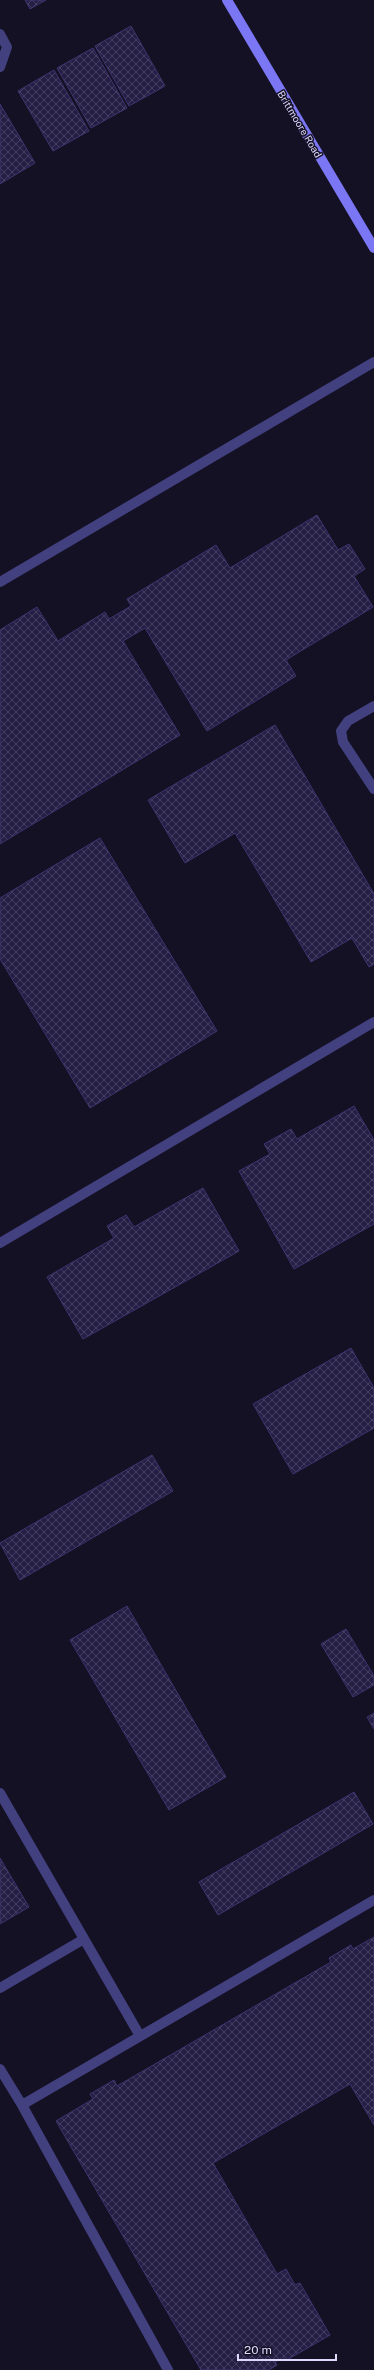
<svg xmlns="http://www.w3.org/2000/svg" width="374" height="2370" viewBox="0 0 374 2370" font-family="'Public Sans',sans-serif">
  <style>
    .building { fill: url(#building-cross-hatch); stroke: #3f336f }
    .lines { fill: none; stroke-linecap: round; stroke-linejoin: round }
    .lane { stroke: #434080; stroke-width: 10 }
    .secondary { stroke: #7b77f4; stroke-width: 10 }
    .labels { text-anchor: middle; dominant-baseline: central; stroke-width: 3; stroke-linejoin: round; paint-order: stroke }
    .street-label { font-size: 10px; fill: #ddd8fc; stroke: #151125 }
  </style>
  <defs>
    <pattern id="building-cross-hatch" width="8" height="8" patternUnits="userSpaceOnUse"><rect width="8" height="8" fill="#261f45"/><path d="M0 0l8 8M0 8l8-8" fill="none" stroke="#453f61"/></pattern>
  </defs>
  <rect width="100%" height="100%" fill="#151125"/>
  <path class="building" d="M 25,0 L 46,0 L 30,9 Z
    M 131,26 L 165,86 L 129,106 L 95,46 Z
    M 93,48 L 127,108 L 91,128 L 57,68 Z
    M 54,70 L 89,131 L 53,151 L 18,91 Z
    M 0,104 L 35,163 L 0,184 Z
    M 317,515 L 338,550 L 349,544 L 365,569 L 354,576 L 373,607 L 286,660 L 296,676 L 207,731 L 145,628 L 123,641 L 180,735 L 0,844 L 0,630 L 37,607 L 58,641 L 105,612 L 109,619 L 131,606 L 127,599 L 216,545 L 230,568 Z
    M 275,725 L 374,894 L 374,964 L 369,967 L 352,938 L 311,962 L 235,833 L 185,863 L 148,800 Z
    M 100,838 L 217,1031 L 90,1108 L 0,959 L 0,898 Z
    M 354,1106 L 374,1140 L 374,1224 L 294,1269 L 239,1171 L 270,1154 L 264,1144 L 291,1129 L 297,1139 Z
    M 203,1188 L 239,1251 L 83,1339 L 47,1277 L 114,1238 L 107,1226 L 126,1215 L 134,1227 Z
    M 351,1348 L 374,1388 L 374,1428 L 293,1474 L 253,1404 Z
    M 152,1455 L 173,1491 L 20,1580 L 0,1543 Z
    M 127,1606 L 226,1777 L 169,1810 L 70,1640 Z
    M 346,1629 L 374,1676 L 374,1685 L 353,1697 L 321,1644 Z
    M 374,1713 L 374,1729 L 367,1717 Z
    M 354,1792 L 373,1824 L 218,1915 L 199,1882 Z
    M 0,1858 L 29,1907 L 0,1924 Z
    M 374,1937 L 374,2125 L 350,2084 L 213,2163 L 277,2274 L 286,2269 L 295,2285 L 300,2283 L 330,2335 L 285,2361 L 283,2357 L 275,2362 L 277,2365 L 269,2370 L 201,2370 L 56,2121 L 93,2099 L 90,2094 L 114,2080 L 117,2086 L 331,1962 L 329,1958 L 351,1945 L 353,1949 Z"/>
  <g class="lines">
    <path class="lane" d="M 0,34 L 7,47 L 0,67
      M 0,582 L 374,362
      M 374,706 L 348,721 L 341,731 L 343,742 L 374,789
      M 0,1243 L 374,1022
      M 0,1793 L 140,2036
      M 0,1988 L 84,1939
      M 0,2069 L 22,2105
      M 168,2370 L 22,2105 L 374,1900"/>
    <path class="secondary" d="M 227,0 L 374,248"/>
  </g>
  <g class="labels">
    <g class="street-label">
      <text transform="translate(300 124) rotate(59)">Brittmoore Road</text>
    </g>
  </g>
  <path d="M238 2354v6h98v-6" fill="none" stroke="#ddd8fc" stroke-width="2"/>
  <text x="244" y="2354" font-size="12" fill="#ddd8fc" stroke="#151125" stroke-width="3" paint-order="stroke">20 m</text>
</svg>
